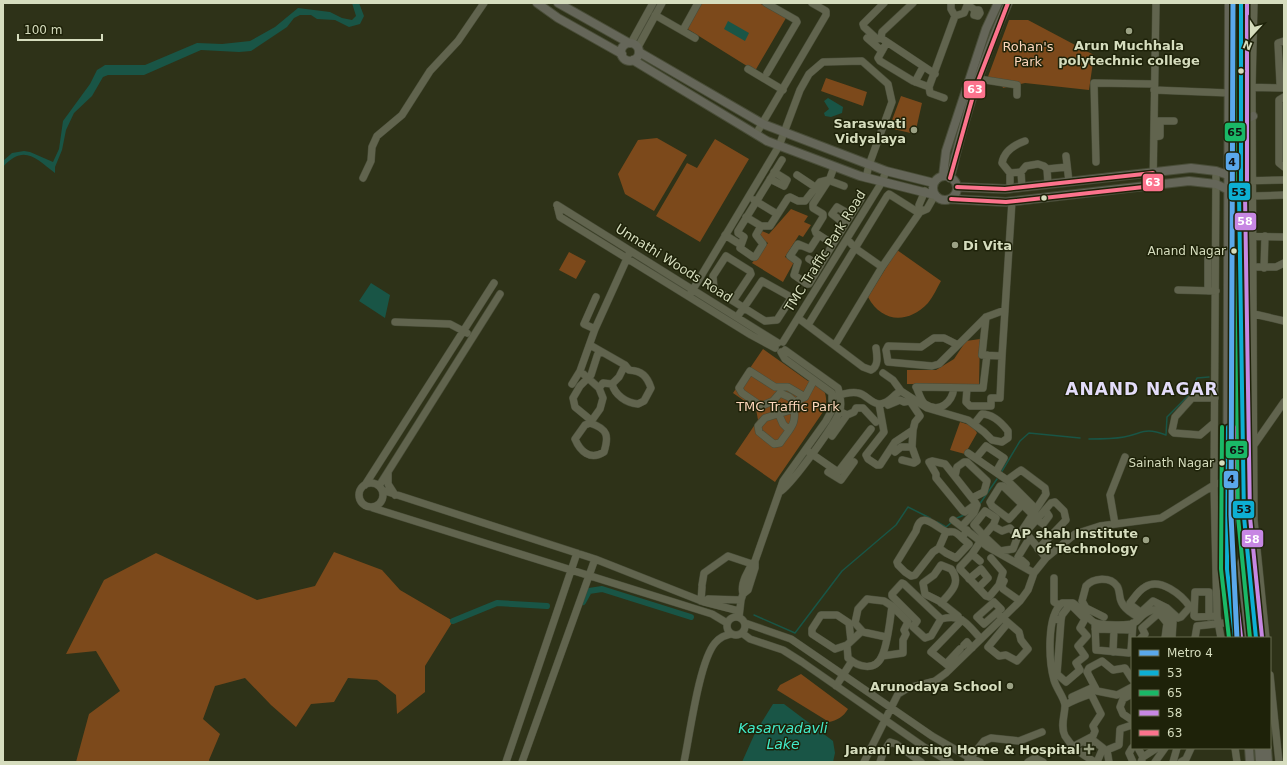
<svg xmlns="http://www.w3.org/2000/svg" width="1287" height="765" viewBox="0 0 1287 765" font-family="'DejaVu Sans',sans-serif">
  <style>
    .green { fill: #7c491b }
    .water { fill: #195546 }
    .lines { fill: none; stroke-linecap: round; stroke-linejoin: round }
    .stream { stroke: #195546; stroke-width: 1.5 }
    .canal { stroke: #195546; stroke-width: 6 }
    .minor-casing { stroke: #494d38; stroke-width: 8 }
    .major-casing { stroke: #494d38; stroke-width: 10 }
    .minor { stroke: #61644e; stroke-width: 7 }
    .major { stroke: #656659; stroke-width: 8 }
    .bus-1-casing { stroke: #1e2209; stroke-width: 7 }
    .bus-2-casing { stroke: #1e2209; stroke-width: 7 }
    .bus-3-casing { stroke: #1e2209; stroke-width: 7 }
    .bus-4-casing { stroke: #1e2209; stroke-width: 7 }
    .bus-1 { stroke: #0dafd3; stroke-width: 4 }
    .bus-2 { stroke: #1ab867; stroke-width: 4 }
    .bus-3 { stroke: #c787e3; stroke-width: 4 }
    .bus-4 { stroke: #fc738d; stroke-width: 4 }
    .metro-1-casing { stroke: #1e2209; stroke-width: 8 }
    .metro-1 { stroke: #5aa8eb; stroke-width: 5 }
    .poi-dot { fill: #9ba184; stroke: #1e2209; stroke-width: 1.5 }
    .bus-dot { fill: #d6ddbe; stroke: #1e2209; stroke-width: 1.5 }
    .labels { text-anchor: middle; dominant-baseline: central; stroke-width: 3; stroke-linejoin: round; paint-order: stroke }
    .bus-label { font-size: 12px; fill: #d6ddbe; stroke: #1e2209; text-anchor: end }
    .poi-label { font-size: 13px; font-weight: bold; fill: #d6ddbe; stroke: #1e2209; text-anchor: end }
    .park-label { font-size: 13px; fill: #fdd6bb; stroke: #1e2209 }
    .street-label { font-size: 13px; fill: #d6ddbe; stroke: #1e2209 }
    .water-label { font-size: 14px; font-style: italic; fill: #42ebca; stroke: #1e2209 }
    .district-label { font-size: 17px; font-weight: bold; letter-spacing: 1px; fill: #e3dcf9; stroke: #1e2209 }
    .line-badge { stroke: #1e2209; stroke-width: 1.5 }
    .badge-label { font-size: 11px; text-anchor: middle; font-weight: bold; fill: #fff }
    .pale-badge-label { font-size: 11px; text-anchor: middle; font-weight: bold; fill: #111 }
  </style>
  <rect width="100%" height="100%" fill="#2e3218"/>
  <path class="green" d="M 700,3 L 759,3 L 786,18 L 755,71 L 686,28 Z
    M 1009,20 L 1028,20 L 1094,55 L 1089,90 L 1025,83 L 1003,88 L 1001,83 L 986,82 Z
    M 826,78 L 867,92 L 863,106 L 821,91 Z
    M 901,96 L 922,103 L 915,134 L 889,128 Z
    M 657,138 L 687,155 L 654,211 L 625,194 L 618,174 L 638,140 Z
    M 715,139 L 749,159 L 700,242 L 656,216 L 687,163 L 697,168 Z
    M 791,209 L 808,216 L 804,222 L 811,225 L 803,237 L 799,235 L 785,257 L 794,262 L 783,282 L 752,263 L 768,243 L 758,236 L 762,231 L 769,234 Z
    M 897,250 L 941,281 C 937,288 933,297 928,303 C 908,324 882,323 868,297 Z
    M 569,252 L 586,261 L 576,279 L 559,270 Z
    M 980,339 L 979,384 L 907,384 L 907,370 L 936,370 L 954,359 L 966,341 Z
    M 763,349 L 808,381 L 819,381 C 825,391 828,397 825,409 L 775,482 L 735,454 L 758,420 L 756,409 L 733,393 Z
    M 960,422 L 973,426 L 977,433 L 965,454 L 950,450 Z
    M 334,552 L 382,570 L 400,590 L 453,621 L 425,666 L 425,692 L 397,714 L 396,695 L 377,680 L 348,678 L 334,702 L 311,704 L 296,727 L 271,705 L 245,678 L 215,686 L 203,719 L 220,734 L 209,760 L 210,762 L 76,762 L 89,714 L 120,691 L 96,651 L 66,654 L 104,580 L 156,553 L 257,600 L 315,586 Z
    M 801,674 L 848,709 C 843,717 838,720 829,722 L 777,690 L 780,685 Z"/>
  <path class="water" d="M 352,3 L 359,3 L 364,16 L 360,24 L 349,27 L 335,20 L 317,19 L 311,15 L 300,15 L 294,18 L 287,27 L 251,51 L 239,52 L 201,50 L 144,75 L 108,75 L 103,77 L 92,96 L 74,113 L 66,130 L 62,150 L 55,167 L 55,173 C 35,158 24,144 3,167 L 3,161 L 12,153 L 24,151 L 30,152 L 53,162 L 59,149 L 63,121 L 90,84 L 97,70 L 102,67 L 105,65 L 145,65 L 197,43 L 222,44 L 250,41 L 275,27 L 298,8 L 330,12 L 342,18 L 352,20 L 356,16 Z
    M 728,21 L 749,33 L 745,41 L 724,29 Z
    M 828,98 L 843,107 L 842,113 L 831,117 L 825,116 L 824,113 L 829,109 L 824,101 Z
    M 371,283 L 390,295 L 385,318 L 359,301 Z
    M 773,704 L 784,704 L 833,741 L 835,753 L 833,762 L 742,762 L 755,733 Z"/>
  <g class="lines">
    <path class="stream" d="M 1089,439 C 1100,439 1113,439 1124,437 C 1144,433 1144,427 1166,435 L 1167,417 L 1190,394 L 1197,378 L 1209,377
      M 1002,471 L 1020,441 L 1029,433 L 1080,438
      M 979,505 L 997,479
      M 957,518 L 964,515
      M 937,522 L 946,527 L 952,522
      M 754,615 L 795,633 L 842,571 L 896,525 L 908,507 L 930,518"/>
    <path class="canal" d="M 583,602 L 589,591 L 602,589 L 691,617
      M 453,621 L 497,603 L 547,606"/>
    <g class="minor-casing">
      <path id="minor" d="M 766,3 L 796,20 L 797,22 L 767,73
        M 884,3 L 863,24 L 864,27 L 877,39 L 881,38 L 935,74
        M 951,3 L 951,9 L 955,16
        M 1254,3 L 1252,87 L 1254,520 L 1266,638
        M 968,5 L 975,10 L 979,10 L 980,13 L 978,16 L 974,15 L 975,10
        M 655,15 L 695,38
        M 683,30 L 698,3
        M 867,38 L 882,51
        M 881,38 L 882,32 L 913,3
        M 1284,41 L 1278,43 L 1280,83 L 1284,85
        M 887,42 L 878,58 L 880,61 L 913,81 L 929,87
        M 631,43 L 653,3
        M 638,47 L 662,3
        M 748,69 L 783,90
        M 979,79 L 1017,85 L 1017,95
        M 915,82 L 923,67
        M 1241,87 L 1284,88
        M 1154,90 L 1229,93
        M 1284,97 L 1279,100 L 1279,163 L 1284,167
        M 944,98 L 930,93 L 929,87 L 955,16 L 964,13 L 968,3
        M 1156,121 L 1174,121
        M 756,134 L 826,15 L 826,11 L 812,3
        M 1154,137 L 1160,136 L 1160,121
        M 1066,156 L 1069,182
        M 782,160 L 738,231 L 738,233 L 744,237 L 740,248 L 753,257 L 755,257 L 763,244 L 756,235 L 761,226 L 770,226 L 788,198 L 790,197 L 798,201 L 805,201 L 820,182 L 828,180 L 844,186
        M 1096,162 L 1094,83 L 1154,84
        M 1047,169 L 1048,184
        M 1216,171 L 1214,485 L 1217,616 L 1221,638
        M 1021,172 L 1022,187
        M 1010,173 L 1021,172 L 1026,166 L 1038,164 L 1044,166 L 1047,169 L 1067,167
        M 797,175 L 815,187
        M 363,178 L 371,161 L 372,147 L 377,136 L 402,115 L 430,71 L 458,41 L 484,3
        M 770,179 L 784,186 L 787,180 L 774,172
        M 1241,181 L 1284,180
        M 1153,186 L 1156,3
        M 1010,188 L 1010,173 L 1002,163 C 1004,151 1014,145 1025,141
        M 1239,194 L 1253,196 L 1284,195
        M 754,200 L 777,214
        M 557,205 L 560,217 L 751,335 L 775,348
        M 557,205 L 778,343
        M 920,212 L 919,205 L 925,191
        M 746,217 L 761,226
        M 845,224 L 832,214 L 837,207 L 851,215
        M 725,235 L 741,245
        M 819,235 L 810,249 L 798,244 L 790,256 L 798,262 L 794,275 L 807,284 L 809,284 L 833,244 L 816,233 L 815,230 L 823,217 L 823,214 L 813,208 L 813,204 L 830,178 L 834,167
        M 1241,236 L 1284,237
        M 847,239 L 855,248 L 882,267 L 920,212 L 927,209 L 935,195
        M 833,244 L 861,199
        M 809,259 L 820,266
        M 1242,267 L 1276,267 L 1284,263
        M 1264,268 L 1265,236
        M 1178,290 L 1216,291
        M 1208,291 L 1208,258
        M 689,296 L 779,146 L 800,90 L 809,74 L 823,62 L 862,61 L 888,84 L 892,102 L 869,165 L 866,178
        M 733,301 L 751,274 L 750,271 L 726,256 L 713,276 L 714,289 L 765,321 L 777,320 L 790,300 L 789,296 L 762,281 C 754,293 746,305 737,317
        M 1254,314 L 1284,321
        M 986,317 L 982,355 L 1002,356 L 1005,310
        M 798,318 L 863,367 L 871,370 C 879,366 877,356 876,348
        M 395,322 L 450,324 L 467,333
        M 808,325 L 887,196 L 889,194 L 919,213
        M 595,329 L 584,324 L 596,297
        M 783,342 L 882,182 L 886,171
        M 590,345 L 625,365 L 629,370 C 642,371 647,376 651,388 L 644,401 L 638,404 C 626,403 615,395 612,384 L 603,383 L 599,388
        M 835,345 L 882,267
        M 958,345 L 944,338 L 934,338 L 921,347 L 888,346 L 886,350 L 888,362 L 932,366 L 939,364 L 986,317 L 1005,310 L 1012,201
        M 580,371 L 599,388 L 603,398 L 600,409 L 590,423 C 608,429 609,436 604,452 C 590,461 580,451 575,439 L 585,425 L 590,423
        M 883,373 L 893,380 L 901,391
        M 572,384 L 580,371 L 595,329 L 629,254
        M 612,384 L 619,377 L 625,365
        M 954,388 C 952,402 940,414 925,404 C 920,400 919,392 916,387 L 983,388 L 987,355
        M 967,388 L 966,402 L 970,406 L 991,406 L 991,398 L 1000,398 L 1002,356
        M 805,397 L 795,402 L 789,397 L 780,393 L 773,401 L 761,406 L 742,393 L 739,388 L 750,371 L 775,387 L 788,387 L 805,397 L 814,380
        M 833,397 C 839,395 851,391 858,393 C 866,394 871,404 880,404 C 891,403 893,394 901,391 L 927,408 L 968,420 L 984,432 L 992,440 L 1002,442 L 1008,438 L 1008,431 C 1001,422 993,414 982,414 L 974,424
        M 773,401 L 783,424 L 789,430
        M 879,404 L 884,432 L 866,455 L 868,459 L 877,465 L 880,465 L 895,442 L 913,430 L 915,422 L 920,416 L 910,401 L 904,402 L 900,400 L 888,405
        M 794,409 L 765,418 L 758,426 L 759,432 L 774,444 L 780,443 C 790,428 798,424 793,405 L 795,402
        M 837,410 L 847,415 L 854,412 L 856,408 L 863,408 L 876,422
        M 592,421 L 575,407 L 573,398 L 580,386 L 591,375 L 599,350
        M 1214,423 L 1200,435 L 1174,433 L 1172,431 L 1175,417 L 1192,398 L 1215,398
        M 832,436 L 847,415
        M 1254,445 L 1284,402
        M 809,452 L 838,472 L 871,429
        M 895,452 L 901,447 L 912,447
        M 968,453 L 1007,480
        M 976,458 L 986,446 L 1004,458 L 996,472
        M 902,460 L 914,463 L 917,461 L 912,447 L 913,430
        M 388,472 L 388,484 L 395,495
        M 828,472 L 841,480 L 854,462
        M 955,476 L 957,467 L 964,462 L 967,462 L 987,481 L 984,492 L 972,498
        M359 495a12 12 0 1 1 24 0a12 12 0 1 1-24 0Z
        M 365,485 L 494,283
        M 379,486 L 500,294
        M 382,490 L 595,559 L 704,602 L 739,611
        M 781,491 C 793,482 836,424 840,410 C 842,403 840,395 838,388 L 785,350
        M 1022,505 L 1009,519 L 992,506 L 990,502 L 1000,486 L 1003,486 L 1032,514
        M 373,508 L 712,614 L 727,623
        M 1036,509 L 1007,480 L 1021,470 L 1045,488 L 1046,494 L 1023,529 L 1046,558
        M 1036,519 L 1043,524 L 1049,516 L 1045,510
        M 1115,524 L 1110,495 L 1125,457
        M 962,526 L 974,513 L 977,505 L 975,502 L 945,464 L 932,461 L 929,462 L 936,474 L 936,478 L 963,511 L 965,512 L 976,504
        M 1025,533 L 1051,503 L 1055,502 L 1064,511 L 1066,520 L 1038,549
        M 962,538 L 969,544 L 956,558 L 946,553 L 939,548 L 933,552 L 915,575 L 911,576 L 905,572 L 898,565 L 897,562 L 916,531 C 921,509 935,527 945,531 C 948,533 951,531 954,532 C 957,533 960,536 962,538 L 967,530
        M 939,548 L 946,532
        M 972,554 L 980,561
        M 991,558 L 1003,572 L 999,585 L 989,597 L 986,596 L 960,569 L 960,567 L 972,554 L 984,536 L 974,525 L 985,511 L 996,518 L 993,526 L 1002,531 L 1010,528 L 1018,536 L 1013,549 L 1000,551 L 984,536 L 993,525
        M 1026,564 L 1018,557 L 1029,539
        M 1034,573 L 1046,558 L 1075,534 L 1100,526 L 1161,518 L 1214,485 L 1228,480
        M 1054,578 L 1054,602 L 1059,605
        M 969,579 L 981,569 L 988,578 L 978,588
        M 1004,581 L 1002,585 L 1003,589 L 1020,601
        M 702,585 L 704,573 L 728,556 L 755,565
        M 743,594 C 740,584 748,569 755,561
        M 701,601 L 702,587
        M 706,601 L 708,599 L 741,600
        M 994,602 L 1001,609 L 984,624 L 977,617 Z
        M 941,603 C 951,592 962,583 951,569 L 941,565 L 934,575 L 923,583 L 925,594 L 939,601 L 958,616
        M 1141,612 L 1153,601 L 1167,608 L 1178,618 L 1181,617 L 1190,607 C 1182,595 1160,577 1145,587 C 1139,590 1134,598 1130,603 L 1131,605 L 1143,614
        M 997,613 L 1019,632 L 1021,640 L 1028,649 L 1017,661 L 1006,655 L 999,656 L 988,647 L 1007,624
        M727 626a9 9 0 1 1 18 0a9 9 0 1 1-18 0Z
        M 739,617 L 741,600 L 743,594 L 748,590 L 755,568 L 755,561 L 783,481 L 826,421 L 832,410 L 832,393 L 785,359 L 781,352
        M 1104,617 L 1086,608 L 1082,601 L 1086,586 C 1093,578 1110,576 1117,586 C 1120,590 1119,597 1121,601 C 1124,609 1133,614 1139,618
        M 1209,617 L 1209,592 L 1195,592 L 1194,616 L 1196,617 L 1217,616
        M 941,619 L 931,636 L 925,638 L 913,627 L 917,621 L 892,596 L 892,594 L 902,583 L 904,584 L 941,619 C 962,613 967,624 981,639
        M 1054,619 L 1061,620 L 1057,674 L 1066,682 L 1080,670 L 1076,663 L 1085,656 L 1078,646 L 1087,636 L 1080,628 L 1085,619 L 1072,606 L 1069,606 L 1062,615 L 1061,620
        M 745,623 L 791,639 L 932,736 L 970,758 L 980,762
        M 1095,623 L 1096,650 L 1129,653 L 1131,651 L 1133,623
        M 1095,629 L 1132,630
        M 742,633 L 750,639 L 783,650 L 802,662 L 924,747 L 950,762
        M 1141,638 L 1145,634 L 1142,628 L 1159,613 L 1167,623 L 1165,638
        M 1195,638 L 1197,626 L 1233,622
        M 851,641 L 849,623 L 837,615 L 821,615 L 812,629 L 812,634 L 835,649 L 847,645 L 862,631
        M 847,645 L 848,658 C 858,667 875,672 882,656 C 888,643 890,620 892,606 L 884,601 L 867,599 L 858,609 L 855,623 L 863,632 L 886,637
        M 964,645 L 967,642 L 972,648
        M 1113,652 L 1114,629
        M 882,656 L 903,653 L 903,640 L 906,634 L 904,630 L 908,622 L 892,606
        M 946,664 L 960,649
        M 951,668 L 931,652 L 962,620
        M 1270,675 L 1279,762
        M 1132,679 L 1125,668 L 1113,670 L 1102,661 L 1089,668 L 1087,672 L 1097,691 L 1117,695 L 1132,687
        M 836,686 L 852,661
        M 1132,694 L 1123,699 L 1120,707 L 1123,714 L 1132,720
        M 1072,697 L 1094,687
        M 1065,705 C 1074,700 1082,697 1091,694 L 1101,714 L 1093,726 L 1095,731 L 1093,736 L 1074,746
        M 1132,748 L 1129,753 L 1133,762
        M 1138,748 L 1143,757
        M 1235,748 L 1237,762
        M 1082,753 L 1091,742 L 1094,741 L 1103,748 L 1097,762
        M 968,761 L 984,741 L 991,738 L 1019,741 L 1042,732
        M 506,762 L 577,553
        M 522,762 L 595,559
        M 684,762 C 690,734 699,662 715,643 C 720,637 724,636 731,634
        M 864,762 L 898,694 L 908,688 L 935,681 L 946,673 L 1020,601 L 1028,590 L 1034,573 L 988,547 L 953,520
        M 880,762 L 883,753 L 890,742 L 896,744 L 921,762
        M 1028,762 L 1035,758 L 1043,762
        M 1095,762 C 1084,756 1071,746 1065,736 C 1060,726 1065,715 1065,705 C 1064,697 1056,688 1054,680 C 1049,662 1046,616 1062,603 L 1073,603 C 1080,607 1090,622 1096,623 C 1103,625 1128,626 1134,623 C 1138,621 1140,617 1143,615 C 1155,605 1166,610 1173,622 L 1172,638
        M 1109,762 L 1107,750 L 1119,745 L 1120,729 L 1132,725
        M 1141,762 L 1143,757 L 1157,748
        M 1155,762 L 1165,748
        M 1173,762 L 1177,748
        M 1181,762 L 1186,759 L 1191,748"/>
    </g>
    <g class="major-casing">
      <path id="major" d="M 537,3 L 558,18 L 622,54
        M 558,3 L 629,43
        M 1229,3 L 1227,569 L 1235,638
        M 1241,3 L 1241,181 L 1239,194 L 1244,517 L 1256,638
        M621 52a9 9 0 1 1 18 0a9 9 0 1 1-18 0Z
        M 639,52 L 763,124 L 886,171 L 934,183
        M 633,60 L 767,141 L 860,176 L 935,195
        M 1241,122 L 1253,116
        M 943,176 L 946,151 L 986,29 L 998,3
        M933 188a12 12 0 1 1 24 0a12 12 0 1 1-24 0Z
        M 950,178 C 964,119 983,58 1008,3
        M 957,187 L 1005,189 L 1191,168 L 1216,171 L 1234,177
        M 951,199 L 1006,202 L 1189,181 L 1216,184 L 1233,192
        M 1247,551 L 1241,564 L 1249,638
        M 1249,748 L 1250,762
        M 1259,748 L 1260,762
        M 1267,748 L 1268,762"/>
    </g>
    <use href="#minor" class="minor"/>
    <use href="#major" class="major"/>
    <g class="bus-1-casing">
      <path id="bus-1" d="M 1241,3 L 1241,181 L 1239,194 L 1244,517 L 1256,638
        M 1228,427 L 1227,569 L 1235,638"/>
    </g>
    <g class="bus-2-casing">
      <path id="bus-2" d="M 1235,3 L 1235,181 L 1233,194 L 1238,517 L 1250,638
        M 1222,427 L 1221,569 L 1229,638"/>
    </g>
    <g class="bus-3-casing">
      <path id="bus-3" d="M 1247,3 L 1247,181 L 1245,194 L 1250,517 L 1262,637
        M 1234,427 L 1233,569 L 1241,637"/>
    </g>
    <g class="bus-4-casing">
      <path id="bus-4" d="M 950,178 L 975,89 L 1008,3
        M 951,199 L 1006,202 L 1153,186 L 1153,173 L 1005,189 L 957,187"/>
    </g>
    <use href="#bus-1" class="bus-1"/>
    <use href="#bus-2" class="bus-2"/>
    <use href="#bus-3" class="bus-3"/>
    <use href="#bus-4" class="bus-4"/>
    <g class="metro-1-casing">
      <path id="metro-1" d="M 1233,3 L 1231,515 L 1237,638"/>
    </g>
    <use href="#metro-1" class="metro-1"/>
  </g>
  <g class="poi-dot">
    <circle cx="1129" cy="31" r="4"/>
    <circle cx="914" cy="130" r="4"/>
    <circle cx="955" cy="245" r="4"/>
    <circle cx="1146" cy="540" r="4"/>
    <circle cx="1010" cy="686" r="4"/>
    <path d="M1087 743h4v4h4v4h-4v4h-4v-4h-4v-4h4z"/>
  </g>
  <g class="bus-dot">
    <circle cx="1241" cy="71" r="3.5"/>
    <circle cx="1044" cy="198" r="3.5"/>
    <circle cx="1234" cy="251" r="3.5"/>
    <circle cx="1222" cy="463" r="3.5"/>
  </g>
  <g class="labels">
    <g class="bus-label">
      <text x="1226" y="251">Anand Nagar</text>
      <text x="1214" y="463">Sainath Nagar</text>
    </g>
    <g class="poi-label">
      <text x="1129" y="45" text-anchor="middle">Arun Muchhala<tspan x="1129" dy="15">polytechnic college</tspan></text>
      <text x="906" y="123">Saraswati<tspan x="906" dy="15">Vidyalaya</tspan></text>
      <text x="963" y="245" text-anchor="start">Di Vita</text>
      <text x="1138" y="533">AP shah Institute<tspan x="1138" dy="15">of Technology</tspan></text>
      <text x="1002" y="686">Arunodaya School</text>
      <text x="1080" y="749">Janani Nursing Home &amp; Hospital</text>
    </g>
    <g class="park-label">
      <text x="1028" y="46">Rohan's<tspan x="1028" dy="15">Park</tspan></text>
      <text x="788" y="406">TMC Traffic Park</text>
    </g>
    <g class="street-label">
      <text transform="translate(825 251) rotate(-58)">TMC Traffic Park Road</text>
      <text transform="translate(674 263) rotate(32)">Unnathi Woods Road</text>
    </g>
    <g class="water-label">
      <text x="783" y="728">Kasarvadavli<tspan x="783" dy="16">Lake</tspan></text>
    </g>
    <g class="district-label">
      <text x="1142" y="389">ANAND NAGAR</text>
    </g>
  </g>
  <g class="line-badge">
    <rect x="963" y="80" width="23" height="19" rx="4" fill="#fc738d"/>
    <rect x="1224" y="122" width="22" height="20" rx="4" fill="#1ab867"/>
    <rect x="1225" y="152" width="15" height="19" rx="4" fill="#5aa8eb"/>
    <rect x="1142" y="173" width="22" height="19" rx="4" fill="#fc738d"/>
    <rect x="1228" y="182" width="23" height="19" rx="4" fill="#0dafd3"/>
    <rect x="1234" y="212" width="23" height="19" rx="4" fill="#c787e3"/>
    <rect x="1225" y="440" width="23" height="19" rx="4" fill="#1ab867"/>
    <rect x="1223" y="470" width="16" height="19" rx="4" fill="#5aa8eb"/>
    <rect x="1232" y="500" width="23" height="19" rx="4" fill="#0dafd3"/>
    <rect x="1241" y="529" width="23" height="19" rx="4" fill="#c787e3"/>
  </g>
  <g class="badge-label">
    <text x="975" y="93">63</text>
    <text x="1153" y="186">63</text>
    <text x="1245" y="225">58</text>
    <text x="1252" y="543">58</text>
  </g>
  <g class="pale-badge-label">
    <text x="1235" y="136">65</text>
    <text x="1232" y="166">4</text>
    <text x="1239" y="196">53</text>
    <text x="1237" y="454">65</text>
    <text x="1231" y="483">4</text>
    <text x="1244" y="513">53</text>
  </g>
  <rect width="1287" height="765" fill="none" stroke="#d6ddbe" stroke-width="8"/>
  <rect x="1131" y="637" width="140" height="112" fill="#1e2209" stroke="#686d51"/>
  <rect x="1139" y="650" width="20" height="6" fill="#5aa8eb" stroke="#686d51"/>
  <text x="1167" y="657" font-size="12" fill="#d6ddbe">Metro 4</text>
  <rect x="1139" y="670" width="20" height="6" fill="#0dafd3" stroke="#686d51"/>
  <text x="1167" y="677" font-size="12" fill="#d6ddbe">53</text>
  <rect x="1139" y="690" width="20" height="6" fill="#1ab867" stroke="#686d51"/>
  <text x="1167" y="697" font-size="12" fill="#d6ddbe">65</text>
  <rect x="1139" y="710" width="20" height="6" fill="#c787e3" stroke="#686d51"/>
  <text x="1167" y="717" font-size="12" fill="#d6ddbe">58</text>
  <rect x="1139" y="730" width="20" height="6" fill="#fc738d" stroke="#686d51"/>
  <text x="1167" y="737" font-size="12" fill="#d6ddbe">63</text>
  <g transform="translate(1251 36) rotate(201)" stroke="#1e2209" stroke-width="3" paint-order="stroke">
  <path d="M0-3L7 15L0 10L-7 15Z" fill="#d6ddbe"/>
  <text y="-6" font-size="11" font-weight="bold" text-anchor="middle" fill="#d6ddbe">N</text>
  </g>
  <path d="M18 34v6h84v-6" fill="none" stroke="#d6ddbe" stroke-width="2"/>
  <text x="24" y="34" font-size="12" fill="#d6ddbe" stroke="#1e2209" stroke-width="3" paint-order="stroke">100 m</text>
</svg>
